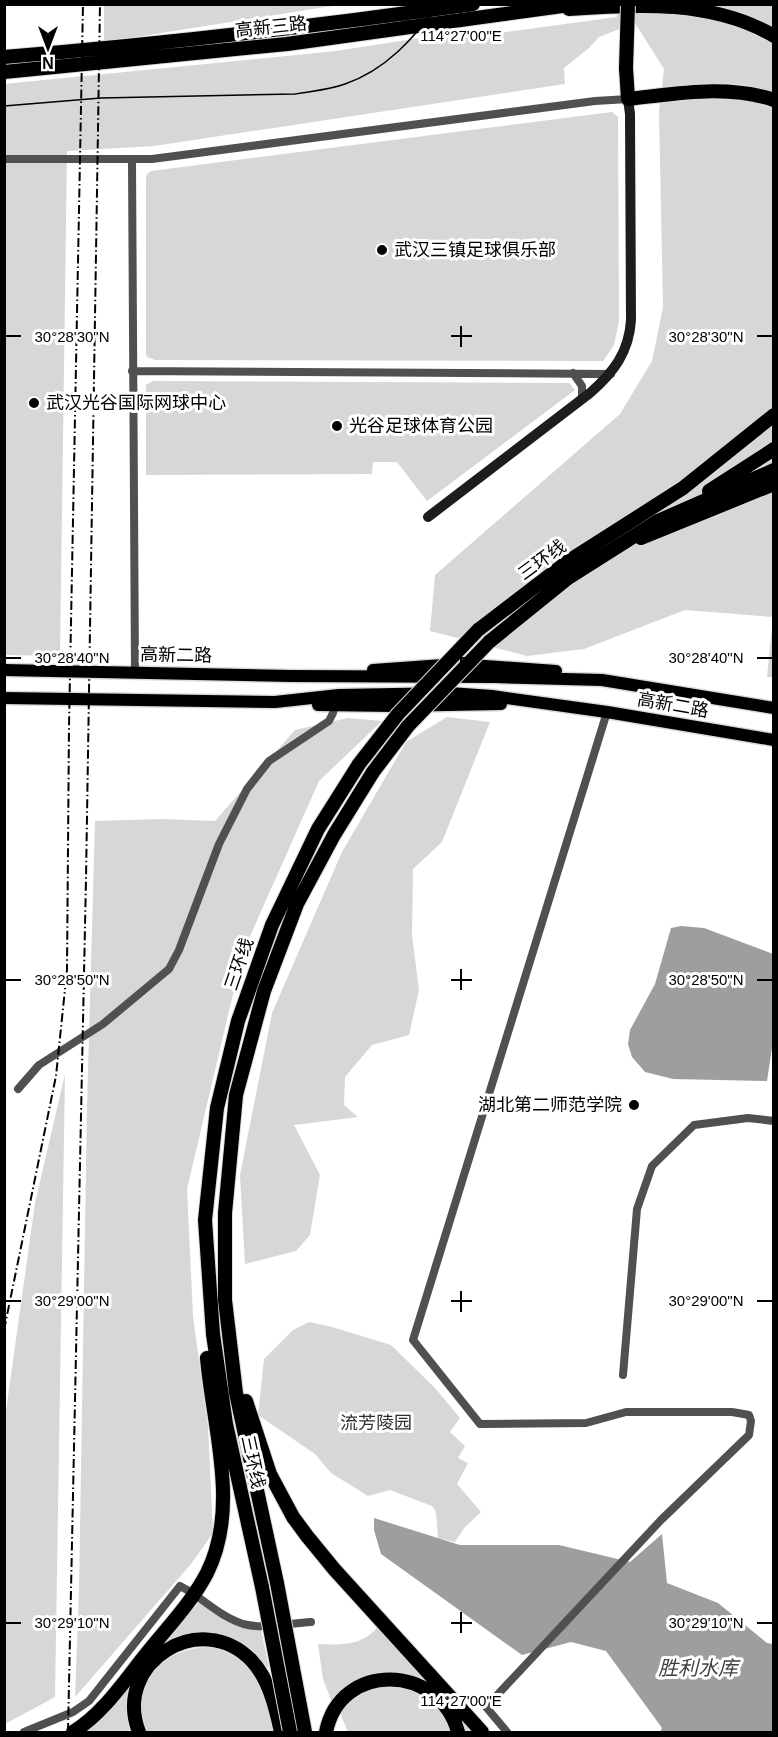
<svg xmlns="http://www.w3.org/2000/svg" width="778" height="1737" viewBox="0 0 778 1737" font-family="Helvetica,'Noto Sans SC',sans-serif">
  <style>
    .green { fill: #d7d7d7 }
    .water { fill: #9e9e9e }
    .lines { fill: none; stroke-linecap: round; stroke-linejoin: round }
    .primary-casing { stroke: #dbdbdb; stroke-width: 15 }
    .highway-casing { stroke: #dbdbdb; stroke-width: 16 }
    .street { stroke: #505050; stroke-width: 8 }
    .secondary { stroke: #1d1d1d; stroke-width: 10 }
    .primary { stroke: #000; stroke-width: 12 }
    .highway { stroke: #000; stroke-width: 14 }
    .tram { stroke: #000; stroke-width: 1.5 }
    .rail { stroke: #000; stroke-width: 2; stroke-dasharray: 9 3 1.5 3; stroke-linecap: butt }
    .highway-bridge-casing { stroke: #dbdbdb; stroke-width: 16; stroke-linecap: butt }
    .highway-bridge { stroke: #000; stroke-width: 14 }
    .ticks { fill: none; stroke: #000; stroke-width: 2 }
    .poi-dot { fill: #000; stroke: #fff; stroke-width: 2 }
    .labels { text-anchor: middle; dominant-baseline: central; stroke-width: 6; stroke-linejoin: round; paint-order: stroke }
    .street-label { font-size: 18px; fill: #000; stroke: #fff }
    .poi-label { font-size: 18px; fill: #000; stroke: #fff; text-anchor: start }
    .park-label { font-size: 18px; fill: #2e2e2e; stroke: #fff }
    .water-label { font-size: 20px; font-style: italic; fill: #3f3f3f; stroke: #fff }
    .ticks-label { font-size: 15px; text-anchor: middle; fill: #000; stroke: #fff; stroke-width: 6; stroke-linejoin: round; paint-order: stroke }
  </style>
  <rect width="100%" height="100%" fill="#fff"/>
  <path class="green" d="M 104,5 L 338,5 L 104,42 Z
    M 617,5 L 773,5 L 773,677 L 767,677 L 773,617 L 685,610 L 584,649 L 527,656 L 430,631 L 435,575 L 620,414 L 652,361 L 663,307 L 659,112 L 664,69 L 635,23 L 599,37 L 589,48 L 564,68 L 565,84 L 154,146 L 67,151 L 60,656 L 5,655 L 4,84 L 336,51 L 426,37 L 477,36 L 617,17 Z
    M 612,112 L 618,117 L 619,321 L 614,345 L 603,361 L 155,360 L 147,357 L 146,353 L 146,178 L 147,174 L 151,171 Z
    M 153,381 L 569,383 L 575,390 L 427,501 L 397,462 L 373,462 L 372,474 L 146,475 L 146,385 Z
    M 447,717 L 490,722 L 442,842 L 413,869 L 412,935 L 419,990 L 409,1035 L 372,1045 L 345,1077 L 344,1105 L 358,1117 L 294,1125 L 320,1175 L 310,1235 L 296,1251 L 245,1264 L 240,1175 L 272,1013 L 342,852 L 406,742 Z
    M 348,718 L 382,721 L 319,781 L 243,952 L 187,1189 L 193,1316 L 208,1427 L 213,1533 L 191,1564 L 75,1697 L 79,1590 L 87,1107 L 95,821 L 161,819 L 215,821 L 295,730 Z
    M 65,1074 L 55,1697 L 5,1724 L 5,1418 L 35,1203 Z
    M 309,1322 L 332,1327 L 391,1345 L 435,1388 L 460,1418 L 450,1432 L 465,1446 L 458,1458 L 468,1463 L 457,1484 L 481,1512 L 464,1528 L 455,1542 L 438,1538 L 436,1512 L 432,1506 L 390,1490 L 368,1496 L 331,1473 L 315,1454 L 258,1415 L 264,1359 L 293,1330 Z
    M 196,1600 C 215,1613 237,1629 261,1630 L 269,1667 L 263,1669 L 208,1634 L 191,1634 L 178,1638 L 161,1650 L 128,1707 L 133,1732 L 81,1732 Z
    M 380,1624 L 478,1732 L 462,1732 L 454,1711 L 399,1675 L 333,1705 L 323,1679 L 318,1644 C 343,1645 364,1646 380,1624 Z
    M 204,1647 C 256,1652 264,1689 275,1732 L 145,1732 C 131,1685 155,1653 204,1647 Z
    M 384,1685 C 421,1688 437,1697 451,1732 L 348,1732 L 340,1713 C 352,1699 365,1689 384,1685 Z"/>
  <path class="water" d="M 681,926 L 704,928 L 773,954 L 773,1041 L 767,1081 L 673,1079 L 645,1072 L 632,1057 L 628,1044 L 630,1030 L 655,984 L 671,928 Z
    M 374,1518 L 460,1545 L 559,1545 L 630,1562 L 662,1534 L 667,1583 L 718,1603 L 767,1643 L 773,1644 L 773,1732 L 660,1732 L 662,1728 L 606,1651 L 571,1642 L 522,1655 L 381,1554 L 374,1530 Z"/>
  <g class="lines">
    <g class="primary-casing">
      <path id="primary" d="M 4,670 L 291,676 L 494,677 L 602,680 L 774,708
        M 373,670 L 457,664 L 556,671
        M 4,698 L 275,702 L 339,695 L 450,693 L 492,696 L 607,712 L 774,740
        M 318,705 L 394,706 L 501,704"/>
    </g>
    <g class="highway-casing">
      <path id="highway" d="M 569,9 C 638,4 713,0 774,36
        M 4,57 C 161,44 318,26 473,4
        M 626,68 L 628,99 C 676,94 726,84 774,100
        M 4,72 L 287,44 L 577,4
        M 709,491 L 774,449
        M 641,538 L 774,484
        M 478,630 L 567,562 L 683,488 L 774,415
        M 489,642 L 568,578 L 658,521 L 774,470
        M 246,1401 L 270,1474 L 293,1517 L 307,1536 L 334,1569 L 482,1732
        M 277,1583 L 236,1393 L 225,1300 L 225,1213 L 236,1095 L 264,991 L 297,904 L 334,835 L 373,772
        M 262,1587 L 226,1424 L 213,1334 L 205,1220 L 217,1108 L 238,1021 L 272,925 L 318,829 L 359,764
        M 73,1732 C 103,1714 125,1680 147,1653 C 167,1628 192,1602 207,1573 C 240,1507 213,1428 207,1358
        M 139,1732 C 112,1663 201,1607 252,1661 C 269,1679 276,1709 281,1732
        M 326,1732 C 340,1661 439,1663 458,1732"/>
    </g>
    <path class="street" d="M 4,159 L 152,159 L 595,101 L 628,99
      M 132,161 L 135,672
      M 132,371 L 611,374
      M 573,373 L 582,386 L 582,399
      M 18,1089 L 39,1065 L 103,1024 L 169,969 L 179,950 L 219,844 L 247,789 L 269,761 L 329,721 L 333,713 L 335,704
      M 623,1375 L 637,1209 L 652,1166 L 694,1125 L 748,1118 L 774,1121
      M 198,1597 C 213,1608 231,1622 248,1625 C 268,1629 291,1623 311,1622
      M 24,1732 L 73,1712 L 89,1701 L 180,1586 L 189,1591
      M 507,1732 L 486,1707 L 661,1520 L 749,1435 L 751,1421 L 749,1415 L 732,1412 L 626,1412 L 586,1423 L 480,1424 L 413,1340 L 607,712"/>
    <path class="secondary" d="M 428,517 L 590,393 C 614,372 629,352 631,320 L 630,114 L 628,99"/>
    <use href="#primary" class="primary"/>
    <use href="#highway" class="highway"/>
    <path class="tram" d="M 4,106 L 101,98 L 295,94 C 311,91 329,90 345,84 C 386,70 414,38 439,4"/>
    <path class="rail" d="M 4,1330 L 56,1076 L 67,970 L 69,726 L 83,4
      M 68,1732 L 86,879 L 100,4"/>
    <g class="highway-bridge-casing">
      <path id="highway-bridge" d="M 626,68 L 628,4
        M 359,764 L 398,714 L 478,630
        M 373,772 L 408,726 L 489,642
        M 277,1583 L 305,1732
        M 262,1587 L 290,1732"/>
    </g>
    <use href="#highway-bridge" class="highway-bridge"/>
  </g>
  <path class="ticks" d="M 461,6 L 461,21M 461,326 L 461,347M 6,336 L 21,336M 451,336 L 472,336M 757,336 L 772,336M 461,647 L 461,668M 6,658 L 21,658M 451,658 L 472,658M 757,658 L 772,658M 461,969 L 461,990M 6,980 L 21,980M 451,980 L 472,980M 757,980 L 772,980M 461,1291 L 461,1312M 6,1301 L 21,1301M 451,1301 L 472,1301M 757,1301 L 772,1301M 461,1612 L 461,1633M 6,1623 L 21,1623M 451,1623 L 472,1623M 757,1623 L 772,1623M 461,1716 L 461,1731"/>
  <g class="poi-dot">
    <circle cx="382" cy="250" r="6"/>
    <circle cx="34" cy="403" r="6"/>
    <circle cx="337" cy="426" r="6"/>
    <circle cx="634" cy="1105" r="6"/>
  </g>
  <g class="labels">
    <g class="street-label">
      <text transform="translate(271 27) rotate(-6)">高新三路</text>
      <text transform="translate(542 560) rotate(-36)">三环线</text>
      <text transform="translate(176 655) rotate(1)">高新二路</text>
      <text transform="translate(673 705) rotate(10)">高新二路</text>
      <text transform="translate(239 964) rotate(-71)">三环线</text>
      <text transform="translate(253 1462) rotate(78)">三环线</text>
    </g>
    <g class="poi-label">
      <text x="394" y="250">武汉三镇足球俱乐部</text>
      <text x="46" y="403">武汉光谷国际网球中心</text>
      <text x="349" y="426">光谷足球体育公园</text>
      <text x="622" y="1105" text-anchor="end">湖北第二师范学院</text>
    </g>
    <g class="park-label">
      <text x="376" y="1423">流芳陵园</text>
    </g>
    <g class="water-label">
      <text x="698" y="1668">胜利水库</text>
    </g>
  </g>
  <g class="ticks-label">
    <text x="461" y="41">114°27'00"E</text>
    <text x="706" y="342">30°28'30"N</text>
    <text x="72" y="342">30°28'30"N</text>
    <text x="72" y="663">30°28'40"N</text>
    <text x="706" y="663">30°28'40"N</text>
    <text x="72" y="985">30°28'50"N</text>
    <text x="706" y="985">30°28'50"N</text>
    <text x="72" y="1306">30°29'00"N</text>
    <text x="706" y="1306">30°29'00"N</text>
    <text x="72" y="1628">30°29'10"N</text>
    <text x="706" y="1628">30°29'10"N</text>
    <text x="461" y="1706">114°27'00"E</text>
  </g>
  <rect width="778" height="1737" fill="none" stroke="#000000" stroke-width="12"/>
  <g transform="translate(48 48) rotate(180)" stroke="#ffffff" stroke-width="4.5" paint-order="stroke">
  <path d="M0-4.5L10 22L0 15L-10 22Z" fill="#000000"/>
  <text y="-9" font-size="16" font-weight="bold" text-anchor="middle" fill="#000000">N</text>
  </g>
</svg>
